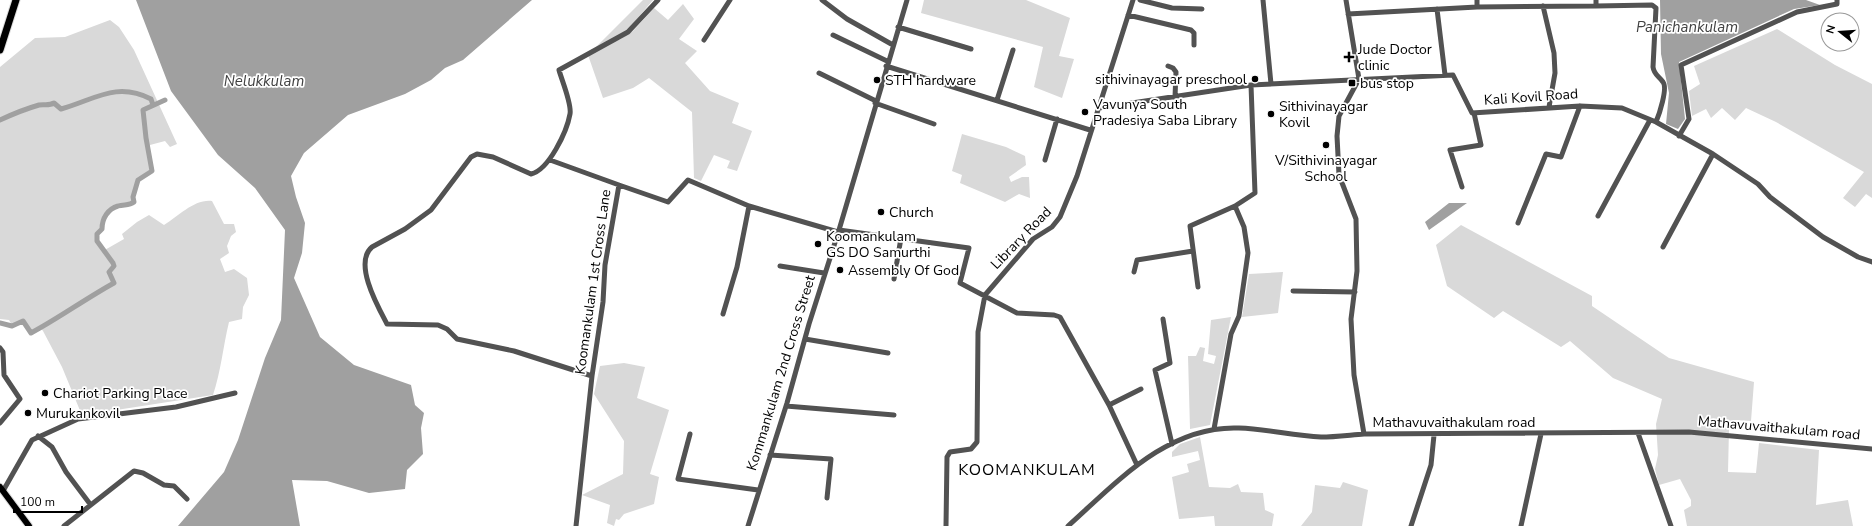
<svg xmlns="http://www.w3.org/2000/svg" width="1872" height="526" viewBox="0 0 1872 526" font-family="'Nunito Sans',sans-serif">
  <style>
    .green { fill: #d9d9d9 }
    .water { fill: #a0a0a0 }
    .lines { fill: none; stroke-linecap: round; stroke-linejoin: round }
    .canal { stroke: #a0a0a0; stroke-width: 5 }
    .major-casing { stroke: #dbdbdb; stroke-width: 8 }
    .highway-casing { stroke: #dbdbdb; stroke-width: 9 }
    .minor { stroke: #525252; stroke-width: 5 }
    .major { stroke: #000; stroke-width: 6 }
    .highway { stroke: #000; stroke-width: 7 }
    .poi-dot { fill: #000; stroke: #fff; stroke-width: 1.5 }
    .labels { text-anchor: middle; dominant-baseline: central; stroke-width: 3.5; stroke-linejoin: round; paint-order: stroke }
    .poi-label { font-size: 14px; fill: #000; stroke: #fff; text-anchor: start }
    .street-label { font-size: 14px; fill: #000; stroke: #fff }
    .water-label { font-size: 15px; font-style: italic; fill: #414141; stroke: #fff }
    .quarter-label { font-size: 16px; letter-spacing: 1px; fill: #000; stroke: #fff }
  </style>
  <rect width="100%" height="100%" fill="#fff"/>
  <path class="green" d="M 643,0 L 653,0 L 619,40 L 633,31 L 654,8 L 668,20 L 683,4 L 694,19 L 679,39 L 697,51 L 685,63 L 710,91 L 739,103 L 732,123 L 752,131 L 737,171 L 727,168 L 730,161 L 714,155 L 701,181 L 694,178 L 692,112 L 649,78 L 633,88 L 603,98 L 588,55 Z
    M 924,0 L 1026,0 L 1070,18 L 1059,56 L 1074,59 L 1062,98 L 1034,87 L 1043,47 L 921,13 Z
    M 110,20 L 119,27 L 134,50 L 177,144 L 170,147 L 165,141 L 150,145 L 150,170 L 136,180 L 132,201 C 102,209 104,214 97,242 L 103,251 L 124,239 L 122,234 L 137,222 L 149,215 L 164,225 C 179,216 194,199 212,201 L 224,224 L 234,224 L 236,232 L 231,236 L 227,246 L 229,253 L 220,259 L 225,272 L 234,269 L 247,278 L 249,295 L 243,307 L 242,319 L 229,322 C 223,347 221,371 213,395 L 97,413 L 81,413 L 62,367 L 43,331 L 40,327 L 31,331 L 23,320 L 12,325 L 9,320 L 0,319 L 0,67 L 35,38 L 65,37 Z
    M 1777,29 L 1835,65 L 1872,84 L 1872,198 L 1866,194 L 1855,207 L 1843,198 L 1864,172 L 1776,122 L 1746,108 L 1735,120 L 1722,108 L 1711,118 L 1706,109 L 1692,116 L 1689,91 L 1700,84 L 1694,66 Z
    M 962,134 L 1006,147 L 1025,156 L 1026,165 L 1009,177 L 1011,182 L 1022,177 L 1029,177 L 1030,198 L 1019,194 L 1005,202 L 960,183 L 962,175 L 952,171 Z
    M 1461,225 L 1592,296 L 1592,306 L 1669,358 L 1754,382 L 1751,421 L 1734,420 L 1729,429 L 1728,472 L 1756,473 L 1759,443 L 1819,450 L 1816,505 L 1848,500 L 1853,526 L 1687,526 L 1684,510 L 1691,506 L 1691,500 L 1680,479 L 1659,485 L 1655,469 L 1658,455 L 1656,424 L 1662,399 L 1613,378 L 1570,341 L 1561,347 L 1503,311 L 1494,318 L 1447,286 L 1436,245 Z
    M 1283,272 L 1278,313 L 1242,317 L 1249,274 Z
    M 1231,317 L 1210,425 L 1190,429 L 1188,356 L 1196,356 L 1200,347 L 1205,348 L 1203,361 L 1214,364 L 1216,356 L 1208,354 L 1211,320 Z
    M 624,363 L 645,367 L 637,398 L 669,410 L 650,474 L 659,477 L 654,504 L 624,514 L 619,520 L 616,519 L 614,526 L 607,523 L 610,505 L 582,495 L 623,474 L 624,441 L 594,394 L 600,366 Z
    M 1200,437 L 1209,487 L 1230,488 L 1238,484 L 1241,492 L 1263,493 L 1265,510 L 1274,514 L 1272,526 L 1215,526 L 1214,516 L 1179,519 L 1172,477 L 1189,472 L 1187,464 L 1200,460 L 1198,451 L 1172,457 L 1172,452 L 1180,444 Z
    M 1343,482 L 1368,490 L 1362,526 L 1301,526 L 1312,512 L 1315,485 L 1340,488 Z"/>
  <path class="water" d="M 136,0 L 532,0 L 463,60 L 445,68 L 431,80 L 405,94 L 348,115 L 304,153 L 291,176 L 296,197 L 305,223 L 302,253 L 294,278 L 320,337 L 354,365 L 411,385 L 415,405 L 424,413 L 421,428 L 423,454 L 407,470 L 405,489 L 369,493 L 327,481 L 292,480 L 300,526 L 178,526 L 224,472 L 238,440 L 265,358 L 281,320 L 285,230 L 255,188 L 218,155 L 171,91 Z
    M 1660,0 L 1806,0 L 1820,5 L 1794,9 L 1679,62 L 1685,119 L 1678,129 L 1666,124 L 1669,93 L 1661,54 Z
    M 1449,203 L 1467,203 L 1429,230 L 1425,222 Z"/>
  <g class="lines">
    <path class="canal" d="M 0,120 C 13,114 25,109 39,105 C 44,104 49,106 54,103 L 61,109 C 94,100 116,81 151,99 L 153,105
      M 0,323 L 12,326 L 23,321 L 31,333 C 59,318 85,299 114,283 L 109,272 L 114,266 L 113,263 L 97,241 L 97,234 L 102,229 C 102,218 108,209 118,206 C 124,204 129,206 134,202 L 133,197 L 138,180 L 152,171 L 146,138 L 143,110 L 165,100"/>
    <g class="major-casing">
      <path id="major" d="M 0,487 L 29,526"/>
    </g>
    <g class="highway-casing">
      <path id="highway" d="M 0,50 L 16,0"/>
    </g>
    <path class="minor" d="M 822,0 L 847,19 L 893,45
      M 1140,0 L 1172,8 L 1202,9
      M 1263,0 L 1271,84
      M 1346,0 L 1359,79 L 1339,116 L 1337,136 L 1339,175 L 1356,219 L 1357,271 L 1351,319 L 1354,375 L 1364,434
      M 1477,0 L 1477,7
      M 1543,6 L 1554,53 L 1555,73 L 1549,107
      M 1596,6 L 1652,5 L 1656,8 L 1653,67 C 1654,75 1659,76 1663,82 C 1668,88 1659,115 1656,122
      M 1437,9 L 1445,75
      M 1348,14 L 1477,7 L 1596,6 L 1596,0
      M 1128,15 L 1191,30 L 1194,33 L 1194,45
      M 898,27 L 971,49
      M 833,35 L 887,61
      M 704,40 L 730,0
      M 886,66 L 1090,130
      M 1168,66 L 1173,68 L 1176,72 L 1175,97
      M 819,73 L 876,101
      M 997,100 L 1013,50
      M 875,103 L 934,124
      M 1099,108 L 1251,85 L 1453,75 L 1472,113 L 1580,106 L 1622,108 L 1656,122 L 1713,154 L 1758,184 L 1770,197 L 1823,237 L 1858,257 L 1872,262
      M 1679,136 L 1689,119 L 1681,65 L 1797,12 L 1837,4 L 1837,0
      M 550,160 L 619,185
      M 1045,160 L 1057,119
      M 1462,187 L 1450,150 L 1481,145 L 1474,113
      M 1598,216 L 1650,120
      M 1518,223 L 1546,154 L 1561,157 L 1580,106
      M 839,230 L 969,248 L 960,283 L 1017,313 L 1054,315 L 1060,317 L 1109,405 L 1137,465
      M 1663,247 L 1713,154
      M 780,266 L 824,273
      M 1134,272 L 1137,260 L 1193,251
      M 894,279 L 901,238
      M 1198,287 L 1190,226 L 1235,206
      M 1293,291 L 1355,292
      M 723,314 L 737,267 L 749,206
      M 1163,319 L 1170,363 L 1155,370 L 1172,444
      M 805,339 L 888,353
      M 0,348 L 3,352 L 4,375 L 20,399 L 0,423
      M 592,376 L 514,351 L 457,339 L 447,329 L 438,325 L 387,324 C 378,307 353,263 372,247 L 405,229 L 431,210 L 471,157 L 477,154 L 493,157 L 531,174 C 549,170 567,131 570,114 C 572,104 562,81 559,70 L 628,32 L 658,0
      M 1109,405 L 1141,389
      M 786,406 L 894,415
      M 1214,429 L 1231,334 L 1239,316 L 1248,253 L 1244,227 L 1235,206 L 1255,193 L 1251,85
      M 1638,433 L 1671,526
      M 690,434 L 678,479 L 758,490
      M 38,436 L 52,447 L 66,472 L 90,504
      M 770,455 L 831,459 L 827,498
      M 3,491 L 32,440 L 78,419 L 176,407 L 235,393
      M 64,526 L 134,471 L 143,473 L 164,485 L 174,486 L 187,499
      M 576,526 L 592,376 L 603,302 L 605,265 L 619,185 L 668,202 L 688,180 L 749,206 L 838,232
      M 748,526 L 787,403 L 809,324 L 839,230 L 907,0
      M 946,526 L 947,457 L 950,452 L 971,449 L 977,442 L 978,332 L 985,295 L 1033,239 L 1052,227 L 1060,217 L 1077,176 L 1133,0
      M 1068,526 C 1117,482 1168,425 1239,428 C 1267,429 1294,436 1321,437 C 1335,437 1350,435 1364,434 L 1689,432 L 1872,449
      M 1411,526 L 1431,465 L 1434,435
      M 1521,526 L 1541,434"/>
    <use href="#major" class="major"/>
    <use href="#highway" class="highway"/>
  </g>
  <g class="poi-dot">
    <path d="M1347 51h4v4h4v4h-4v4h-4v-4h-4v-4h4z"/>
    <circle cx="1255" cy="79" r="4"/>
    <circle cx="877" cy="80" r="4"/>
    <rect x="1348" y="79" width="8" height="8" rx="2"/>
    <circle cx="1085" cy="112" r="4"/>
    <circle cx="1271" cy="114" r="4"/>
    <circle cx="1326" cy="145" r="4"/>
    <circle cx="881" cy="212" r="4"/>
    <circle cx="818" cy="244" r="4"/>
    <circle cx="840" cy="270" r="4"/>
    <circle cx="45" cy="393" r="4"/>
    <circle cx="28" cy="413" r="4"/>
  </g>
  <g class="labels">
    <g class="poi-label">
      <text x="1358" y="49">Jude Doctor<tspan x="1358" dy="16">clinic</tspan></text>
      <text x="1247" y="79" text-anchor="end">sithivinayagar preschool</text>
      <text x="885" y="80">STH hardware</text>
      <text x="1360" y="83">bus stop</text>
      <text x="1093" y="104">Vavunya South<tspan x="1093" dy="16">Pradesiya Saba Library</tspan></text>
      <text x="1279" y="106">Sithivinayagar<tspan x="1279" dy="16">Kovil</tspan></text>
      <text x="1326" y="160" text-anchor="middle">V/Sithivinayagar<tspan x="1326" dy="16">School</tspan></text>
      <text x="889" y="212">Church</text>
      <text x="826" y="236">Koomankulam<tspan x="826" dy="16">GS DO Samurthi</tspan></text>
      <text x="848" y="270">Assembly Of God</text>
      <text x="53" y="393">Chariot Parking Place</text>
      <text x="36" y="413">Murukankovil</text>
    </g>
    <g class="street-label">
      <text transform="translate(1531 97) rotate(-4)">Kali Kovil Road</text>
      <text transform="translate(1021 238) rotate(-46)">Library Road</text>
      <text transform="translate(593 282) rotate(-82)">Koomankulam 1st Cross Lane</text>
      <text transform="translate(781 373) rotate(-73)">Kommankulam 2nd Cross Street</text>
      <text x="1454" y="422">Mathavuvaithakulam road</text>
      <text transform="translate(1779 428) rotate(5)">Mathavuvaithakulam road</text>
    </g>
    <g class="water-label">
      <text x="1687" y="27">Panichankulam</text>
      <text x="264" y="81">Nelukkulam</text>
    </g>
    <g class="quarter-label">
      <text x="1027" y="470">KOOMANKULAM</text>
    </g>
  </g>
  <g transform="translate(1840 32) rotate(287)"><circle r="19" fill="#ffffff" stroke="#999999"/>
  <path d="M0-3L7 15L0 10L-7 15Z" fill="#000000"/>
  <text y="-6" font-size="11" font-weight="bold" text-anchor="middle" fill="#000000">N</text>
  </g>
  <path d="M14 506v6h68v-6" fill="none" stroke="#000000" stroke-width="2"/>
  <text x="20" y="506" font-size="12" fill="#000000" stroke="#ffffff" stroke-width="3" paint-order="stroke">100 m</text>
</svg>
